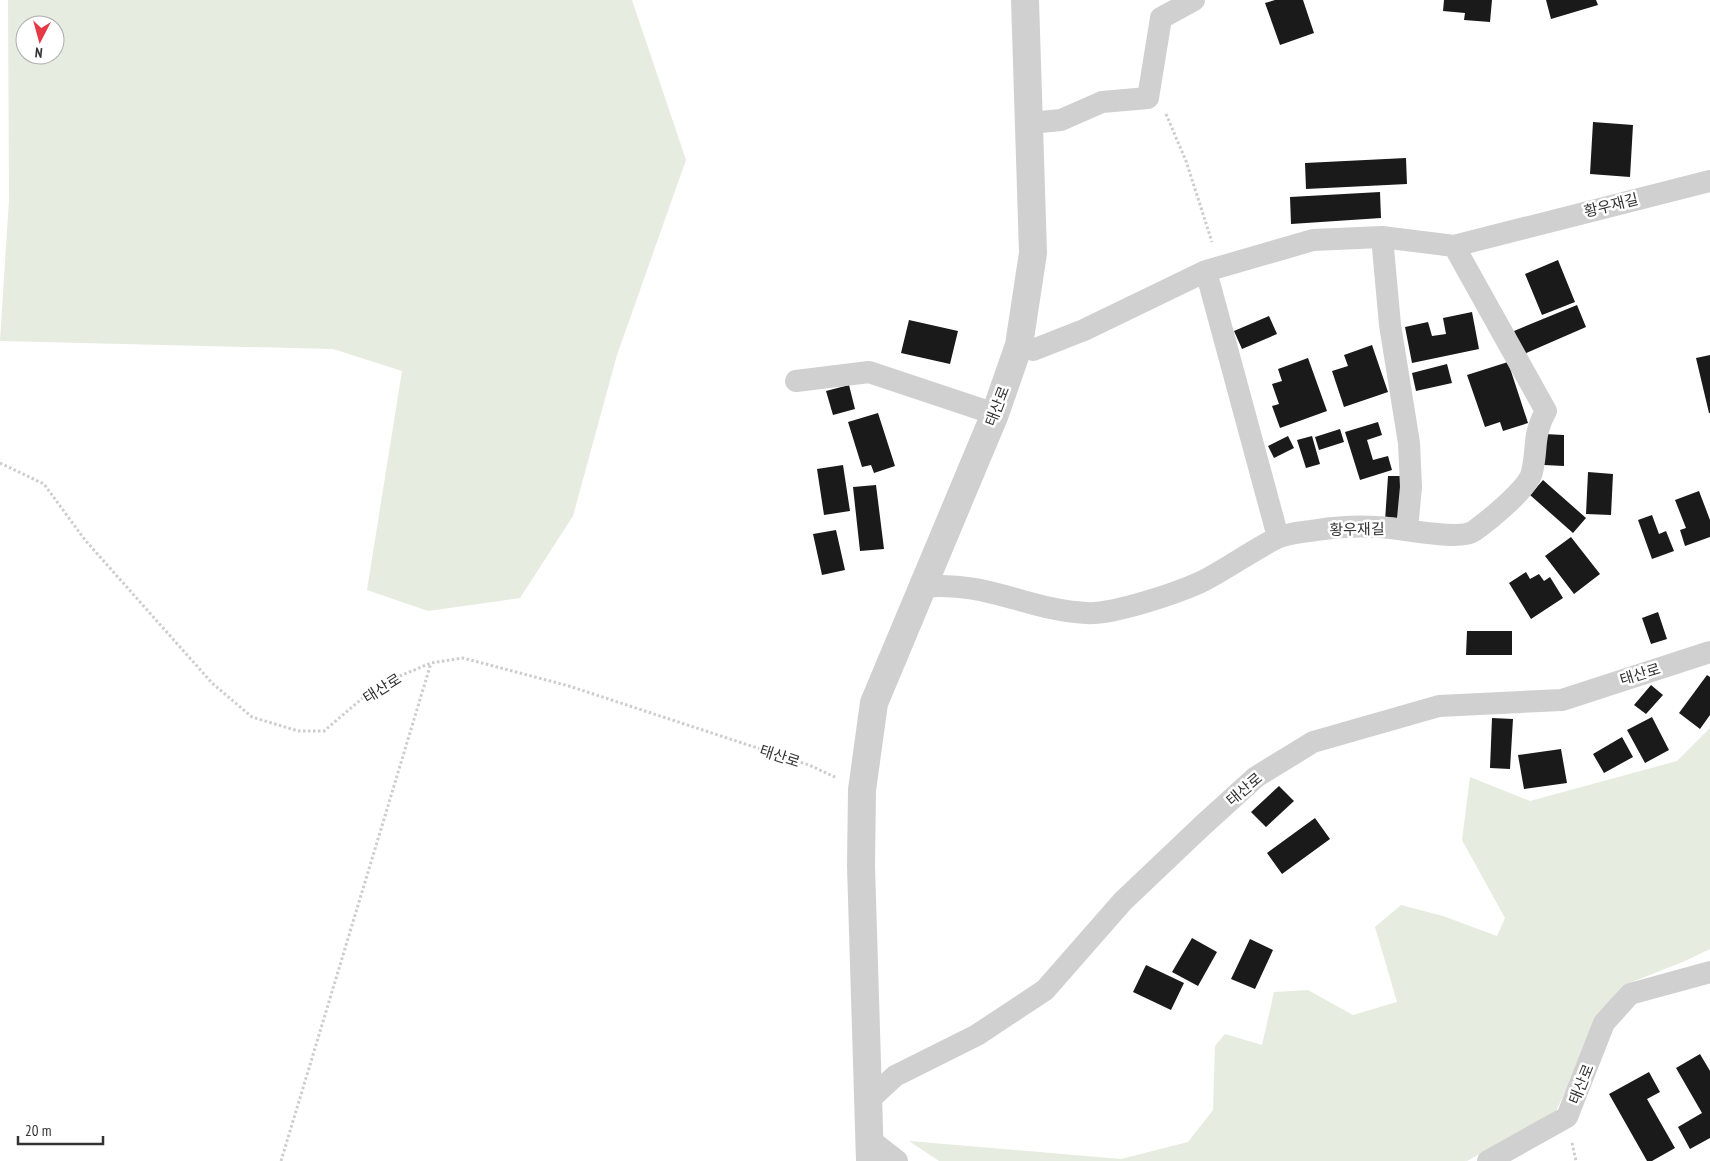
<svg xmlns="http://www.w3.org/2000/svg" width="1710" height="1161" viewBox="0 0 1710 1161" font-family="'PT Sans Narrow','Noto Sans KR',sans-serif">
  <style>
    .green { fill: #e6ecdf; fill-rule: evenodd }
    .building { fill: #1a1a1a }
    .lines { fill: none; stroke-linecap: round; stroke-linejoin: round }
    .path { stroke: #cdcdcd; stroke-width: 3; stroke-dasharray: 2.5 2.5; stroke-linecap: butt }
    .minor { stroke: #d0d0d0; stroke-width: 22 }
    .tertiary { stroke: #d0d0d0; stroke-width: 28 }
    .labels { text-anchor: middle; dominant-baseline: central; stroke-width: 5; stroke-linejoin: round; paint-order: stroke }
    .street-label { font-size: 15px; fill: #333; stroke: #fff }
  </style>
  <rect width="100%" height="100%" fill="#fff"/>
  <path class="green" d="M 8,0 L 632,0 L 686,160 L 617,355 L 573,516 L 520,598 L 428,611 L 367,590 L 402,371 L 333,349 L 0,341 L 9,200 ZM 25,25 L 55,25 L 55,55 L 25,55 Z
    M 1710,728 L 1710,949 L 1685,961 L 1622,986 L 1596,1018 L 1577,1067 L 1555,1113 L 1467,1161 L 939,1161 L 909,1141 L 1121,1159 L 1188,1142 L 1213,1110 L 1215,1046 L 1225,1034 L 1262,1045 L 1274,992 L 1308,990 L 1353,1015 L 1397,1002 L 1375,927 L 1401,905 L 1443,916 L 1497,936 L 1505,918 L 1462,840 L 1470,777 L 1530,801 L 1677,761 Z"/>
  <path class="building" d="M 1275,0 L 1303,0 L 1314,33 L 1280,45 L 1265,3 Z
    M 1444,0 L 1492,0 L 1490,22 L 1464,20 L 1465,13 L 1443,11 Z
    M 1546,0 L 1596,0 L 1598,5 L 1551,19 Z
    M 1593,122 L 1633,125 L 1630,177 L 1590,174 Z
    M 1406,158 L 1407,184 L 1306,189 L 1305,163 Z
    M 1380,192 L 1381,218 L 1291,224 L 1290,197 Z
    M 1558,260 L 1575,302 L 1542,315 L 1525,274 Z
    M 1577,305 L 1586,327 L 1524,354 L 1514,331 Z
    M 1472,312 L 1479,349 L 1412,363 L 1405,327 L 1428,322 L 1432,336 L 1446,334 L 1443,318 Z
    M 1269,316 L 1277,334 L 1242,349 L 1234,331 Z
    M 909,320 L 958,331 L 950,364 L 901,353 Z
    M 1372,345 L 1388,392 L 1344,407 L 1332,371 L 1348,366 L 1344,355 Z
    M 1710,355 L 1710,413 L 1709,413 L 1696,358 Z
    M 1308,358 L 1327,411 L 1280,428 L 1272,406 L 1279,404 L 1272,384 L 1282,381 L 1278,369 Z
    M 1508,362 L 1528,423 L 1503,431 L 1500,422 L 1485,427 L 1467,375 Z
    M 1447,364 L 1452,383 L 1416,391 L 1412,373 Z
    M 849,385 L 855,409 L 833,415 L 826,391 Z
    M 878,413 L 895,466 L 874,473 L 871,465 L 862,467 L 848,422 Z
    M 1378,422 L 1382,435 L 1367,440 L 1373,460 L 1388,456 L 1392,470 L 1360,480 L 1345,432 Z
    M 1340,429 L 1344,442 L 1319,450 L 1315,437 Z
    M 1544,434 L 1564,435 L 1564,466 L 1544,465 Z
    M 1288,436 L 1294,448 L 1274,458 L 1268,446 Z
    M 1312,436 L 1320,464 L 1306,468 L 1297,440 Z
    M 843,465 L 850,511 L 824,515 L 817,469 Z
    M 1588,472 L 1613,474 L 1611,515 L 1586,514 Z
    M 1388,476 L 1404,476 L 1401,522 L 1385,521 Z
    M 1543,480 L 1586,518 L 1573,533 L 1530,495 Z
    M 876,485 L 884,549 L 860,551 L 853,487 Z
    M 1699,491 L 1710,520 L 1710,537 L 1685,546 L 1680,530 L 1686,528 L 1675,500 Z
    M 1652,515 L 1659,534 L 1666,531 L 1674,551 L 1652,559 L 1638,520 Z
    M 836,530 L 845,570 L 822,575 L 813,534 Z
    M 1571,537 L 1600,574 L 1574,594 L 1545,556 Z
    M 1526,572 L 1530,579 L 1539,574 L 1544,581 L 1550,577 L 1563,598 L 1531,619 L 1509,583 Z
    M 1658,612 L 1667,639 L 1651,644 L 1642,618 Z
    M 1467,631 L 1512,631 L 1512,655 L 1466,655 Z
    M 1707,675 L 1710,677 L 1710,715 L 1700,729 L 1679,713 Z
    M 1651,685 L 1663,695 L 1646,714 L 1634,705 Z
    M 1652,717 L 1669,750 L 1645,763 L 1627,730 Z
    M 1492,718 L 1513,719 L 1510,769 L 1490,768 Z
    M 1622,737 L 1633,757 L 1604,773 L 1593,754 Z
    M 1561,749 L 1567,783 L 1524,789 L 1518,755 Z
    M 1279,786 L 1294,801 L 1266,827 L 1251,812 Z
    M 1315,818 L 1330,839 L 1282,874 L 1267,853 Z
    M 1192,938 L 1217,952 L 1198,986 L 1172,972 Z
    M 1250,939 L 1273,950 L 1255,989 L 1231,979 Z
    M 1146,965 L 1184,983 L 1171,1010 L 1133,992 Z
    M 1700,1054 L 1710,1071 L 1710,1138 L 1690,1149 L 1678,1127 L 1702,1113 L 1676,1068 Z
    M 1649,1072 L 1660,1092 L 1647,1099 L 1675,1148 L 1652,1161 L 1647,1161 L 1609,1094 Z"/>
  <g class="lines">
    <path class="path" d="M 1166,114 L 1186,161 L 1212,242
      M 0,463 L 44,484 L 85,540 L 212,683 L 252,717 L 298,731 L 324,731 L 365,696 L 390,680 L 431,663 L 463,658 L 569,686 L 809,765 L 837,778
      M 1572,1143 L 1576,1161
      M 281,1161 L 431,663"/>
    <path class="minor" d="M 1030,123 L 1061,120 L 1102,102 L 1148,98 L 1161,18 L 1194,0
      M 1382,237 L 1390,325 L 1409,443 L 1411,487 L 1407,529
      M 1206,271 L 1278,537
      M 1019,345 L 1033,350 L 1084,330 L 1206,271 L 1313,240 L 1382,237 L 1454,246 L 1710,181
      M 796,381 L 869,372 L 995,414
      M 923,587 C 985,580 1028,610 1086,613 C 1112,615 1177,593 1201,582 C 1227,569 1251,551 1277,538 C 1288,533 1305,532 1317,530 C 1336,527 1358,526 1377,527 C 1399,527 1458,542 1474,531 C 1488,521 1529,488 1532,472 C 1538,447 1532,436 1546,411 L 1454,246
      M 868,1101 L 895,1076 L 977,1035 L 1045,990 L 1123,901 L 1202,826 L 1256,777 L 1313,742 L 1439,706 L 1562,700 L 1710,652
      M 869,1139 L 897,1161
      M 1488,1161 L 1567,1117 L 1604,1023 L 1630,994 L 1710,972"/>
    <path class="tertiary" d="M 870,1161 L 861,866 L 862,790 L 874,703 L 995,414 L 1019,345 L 1033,253 L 1025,0"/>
  </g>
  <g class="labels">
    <g class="street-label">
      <text transform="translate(1611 205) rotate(-14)">황우재길</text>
      <text transform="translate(997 406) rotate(-69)">태산로</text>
      <text transform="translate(1357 529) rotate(-1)">황우재길</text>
      <text transform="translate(1640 674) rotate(-17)">태산로</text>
      <text transform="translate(382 688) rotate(-32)">태산로</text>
      <text transform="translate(780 756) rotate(18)">태산로</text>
      <text transform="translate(1244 789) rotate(-40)">태산로</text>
      <text transform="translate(1581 1084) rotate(-68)">태산로</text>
    </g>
  </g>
  <g transform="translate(40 40) rotate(186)"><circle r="24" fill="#ffffff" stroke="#adadad"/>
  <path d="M0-4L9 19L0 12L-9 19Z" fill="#e63946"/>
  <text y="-8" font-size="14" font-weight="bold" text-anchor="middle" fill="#333333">N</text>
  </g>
  <path d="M18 1136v8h85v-8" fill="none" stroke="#333333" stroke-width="2.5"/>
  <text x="25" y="1136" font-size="15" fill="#333333" stroke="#ffffff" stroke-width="4" paint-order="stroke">20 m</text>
</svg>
